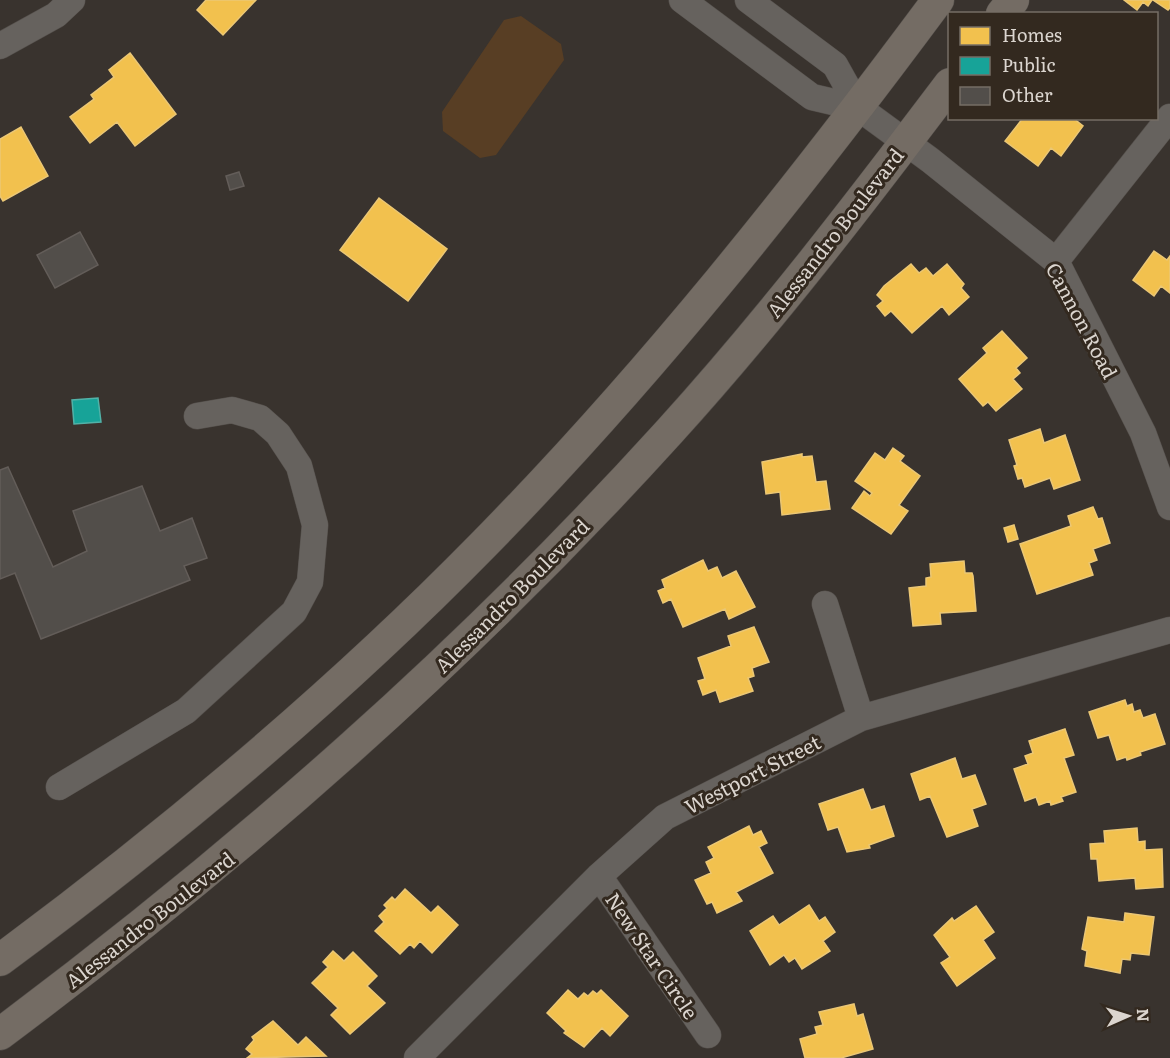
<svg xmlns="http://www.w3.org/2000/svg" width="1170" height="1058" viewBox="0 0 1170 1058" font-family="Literata,serif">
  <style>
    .green { fill: #583e24 }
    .homes { fill: #f2c14e; stroke: #ebc775; stroke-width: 1.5 }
    .public { fill: #17a398; stroke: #52b2a8; stroke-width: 1.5 }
    .building { fill: #524e4a; stroke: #635d59; stroke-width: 1.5 }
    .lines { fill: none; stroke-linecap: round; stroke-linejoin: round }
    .minor-casing { stroke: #544f4b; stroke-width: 27 }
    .major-casing { stroke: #544f4b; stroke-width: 33 }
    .minor { stroke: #66625e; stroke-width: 26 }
    .major { stroke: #746c64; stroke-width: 32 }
    .labels { text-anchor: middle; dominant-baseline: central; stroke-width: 6; stroke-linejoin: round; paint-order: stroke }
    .street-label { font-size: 20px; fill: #dbd5cf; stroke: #33291f }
  </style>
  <rect width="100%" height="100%" fill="#39332e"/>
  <path class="green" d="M 521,16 L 561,44 L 564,60 L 496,155 L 480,158 L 443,131 L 442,112 L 504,20 Z"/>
  <path class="homes" d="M 206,0 L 256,0 L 223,35 L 197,10 Z
    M 1124,0 L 1152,0 L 1148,6 L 1143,2 L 1137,10 Z
    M 1153,0 L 1170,0 L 1170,8 L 1168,10 Z
    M 130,53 L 176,114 L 135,146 L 117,122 L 90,143 L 70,117 L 94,99 L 91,95 L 114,77 L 109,70 Z
    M 1023,118 L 1073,118 L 1083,126 L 1061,156 L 1051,148 L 1038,166 L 1005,141 Z
    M 21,127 L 48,176 L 3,201 L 0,196 L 0,139 Z
    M 379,198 L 447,249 L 408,301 L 340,250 Z
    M 1154,251 L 1167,260 L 1170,256 L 1170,293 L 1161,286 L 1154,296 L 1133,280 Z
    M 911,264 L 919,273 L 926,268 L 933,276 L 947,264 L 964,284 L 961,288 L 969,297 L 949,315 L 942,306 L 912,333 L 891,311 L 885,316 L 877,306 L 883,301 L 877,295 L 884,286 Z
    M 1002,331 L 1027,358 L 1016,368 L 1020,373 L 1013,379 L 1022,389 L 996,411 L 988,402 L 983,406 L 959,379 L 987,353 L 983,348 Z
    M 1040,429 L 1044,443 L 1065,435 L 1080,480 L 1054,489 L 1050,478 L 1025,487 L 1022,478 L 1018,479 L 1014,466 L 1017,465 L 1009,440 Z
    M 893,448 L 904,456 L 900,461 L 920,476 L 899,505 L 908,511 L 891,534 L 852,508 L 864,491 L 870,496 L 872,493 L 855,481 L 875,453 L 885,460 Z
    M 802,454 L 802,457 L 812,456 L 816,482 L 826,481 L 830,509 L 782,515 L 780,492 L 766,494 L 762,462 Z
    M 1093,507 L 1098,519 L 1102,518 L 1110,543 L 1093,549 L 1097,560 L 1089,563 L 1093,575 L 1037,594 L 1020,544 L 1071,526 L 1068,516 Z
    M 1014,525 L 1018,539 L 1008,542 L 1004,528 Z
    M 703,560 L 708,571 L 717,567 L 722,578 L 736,571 L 755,607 L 729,619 L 725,609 L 683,627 L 671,599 L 663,603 L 658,591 L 665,588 L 662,580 Z
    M 964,561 L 965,573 L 972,573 L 973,576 L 976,611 L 940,613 L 941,624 L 913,626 L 909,588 L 926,586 L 926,578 L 931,577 L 930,564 Z
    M 754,627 L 769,662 L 752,668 L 754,676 L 748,678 L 753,691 L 720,702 L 716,690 L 703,695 L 698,681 L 705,679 L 698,658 L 731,646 L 728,636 Z
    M 1125,700 L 1127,706 L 1132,704 L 1134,712 L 1140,710 L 1143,718 L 1155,714 L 1165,744 L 1140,752 L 1141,755 L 1127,760 L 1126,757 L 1117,760 L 1109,735 L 1098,738 L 1089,712 Z
    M 1065,729 L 1074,755 L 1064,758 L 1076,792 L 1061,797 L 1063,801 L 1051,805 L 1050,801 L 1039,805 L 1036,797 L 1025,801 L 1014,769 L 1028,764 L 1025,756 L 1033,753 L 1029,741 Z
    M 955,758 L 962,779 L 975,775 L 986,804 L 972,809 L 978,826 L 947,837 L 930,796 L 920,800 L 911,774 Z
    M 863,789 L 871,810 L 884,806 L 894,836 L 869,845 L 870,848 L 847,852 L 838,827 L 828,830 L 819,804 Z
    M 749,826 L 753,835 L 761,831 L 767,843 L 759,847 L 773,873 L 736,892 L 742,901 L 717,913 L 712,902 L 707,904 L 695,880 L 711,873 L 706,862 L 714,858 L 708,847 Z
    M 1137,828 L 1138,842 L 1145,841 L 1145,850 L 1162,849 L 1163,887 L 1136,889 L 1135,878 L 1099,881 L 1097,859 L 1091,859 L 1090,844 L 1105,843 L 1104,831 Z
    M 405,889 L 431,913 L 438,906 L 458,925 L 432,953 L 420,941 L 414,948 L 410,944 L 400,954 L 375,931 L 384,922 L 379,916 L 387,908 L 384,905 L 392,897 L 395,900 Z
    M 809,905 L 819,921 L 825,917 L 835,932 L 823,941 L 830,951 L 802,969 L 795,958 L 789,962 L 784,955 L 770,965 L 750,931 L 773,916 L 779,925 Z
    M 976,906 L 994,932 L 983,940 L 995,958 L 957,986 L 941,963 L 950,957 L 934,935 L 952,918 L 954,921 Z
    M 1125,913 L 1154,917 L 1149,955 L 1131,953 L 1130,960 L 1122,959 L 1120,973 L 1085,966 L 1087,951 L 1082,949 L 1088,917 L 1124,922 Z
    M 333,951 L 344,961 L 353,952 L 377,976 L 367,986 L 385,1003 L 350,1034 L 331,1015 L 338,1008 L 312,983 L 328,967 L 323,962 Z
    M 568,990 L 578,999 L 584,993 L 588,996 L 593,991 L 597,994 L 601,990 L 628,1016 L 610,1036 L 602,1028 L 584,1047 L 564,1033 L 566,1031 L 547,1013 Z
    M 854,1004 L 857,1016 L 863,1014 L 873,1049 L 841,1058 L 805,1058 L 800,1039 L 817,1034 L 815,1027 L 823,1025 L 819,1012 Z
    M 273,1021 L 298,1045 L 306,1037 L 326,1056 L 247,1058 L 252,1054 L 246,1049 L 254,1040 L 252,1037 Z"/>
  <path class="public" d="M 98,398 L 101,422 L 74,424 L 72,400 Z"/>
  <path class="building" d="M 239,172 L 244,186 L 230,190 L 226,176 Z
    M 80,232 L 98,265 L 55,288 L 37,255 Z
    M 8,467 L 53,567 L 87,551 L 73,511 L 142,486 L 160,531 L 192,518 L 207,558 L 184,566 L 190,580 L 41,639 L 15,573 L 0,579 L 0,470 Z"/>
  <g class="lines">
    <g class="minor-casing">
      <path id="minor" d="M 682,0 L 812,97 L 859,108 L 930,160 L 1056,261 L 1143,433 L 1170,507
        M 748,0 L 835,65 L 859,108
        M 0,46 L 56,15 L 72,0
        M 1056,261 L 1170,117
        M 825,604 L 861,718
        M 59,787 L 186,711 L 294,612 L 310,582 L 315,525 L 299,466 L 278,434 L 260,418 L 232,410 L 197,416
        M 599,876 L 708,1035
        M 417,1058 L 599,876 L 665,817 L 861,718 L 1170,630"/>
    </g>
    <g class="major-casing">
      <path id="major" d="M 1002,14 L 1013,0
        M 0,960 C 170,834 334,697 483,545 C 649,376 797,190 938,0
        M 0,1034 C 243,852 465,657 669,432 C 769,322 860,203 950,84"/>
    </g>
    <use href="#minor" class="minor"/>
    <use href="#major" class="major"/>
  </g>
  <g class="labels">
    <g class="street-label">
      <text transform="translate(834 232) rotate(-52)">Alessandro Boulevard</text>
      <text transform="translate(1083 320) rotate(62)">Cannon Road</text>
      <text transform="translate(511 595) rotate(-45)">Alessandro Boulevard</text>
      <text transform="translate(752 773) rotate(-27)">Westport Street</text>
      <text transform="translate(149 919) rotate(-38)">Alessandro Boulevard</text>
      <text transform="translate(653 955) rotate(56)">New Star Circle</text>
    </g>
  </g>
  <rect x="948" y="12" width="210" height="108" fill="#33291f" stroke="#766e65" stroke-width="1.5"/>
  <rect x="960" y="27" width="30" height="18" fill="#f2c14e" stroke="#766e65" stroke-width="1.5"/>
  <text x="1002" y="42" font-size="18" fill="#dbd5cf">Homes</text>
  <rect x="960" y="57" width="30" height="18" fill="#17a398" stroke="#766e65" stroke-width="1.5"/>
  <text x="1002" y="72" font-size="18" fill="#dbd5cf">Public</text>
  <rect x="960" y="87" width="30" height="18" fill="#524e4a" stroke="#766e65" stroke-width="1.5"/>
  <text x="1002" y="102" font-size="18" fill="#dbd5cf">Other</text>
  <g transform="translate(1128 1016) rotate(87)" stroke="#33291f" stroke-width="4.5" paint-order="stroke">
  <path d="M0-4.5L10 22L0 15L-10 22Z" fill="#dbd5cf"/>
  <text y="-9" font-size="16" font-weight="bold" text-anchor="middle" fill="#dbd5cf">N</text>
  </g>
</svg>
